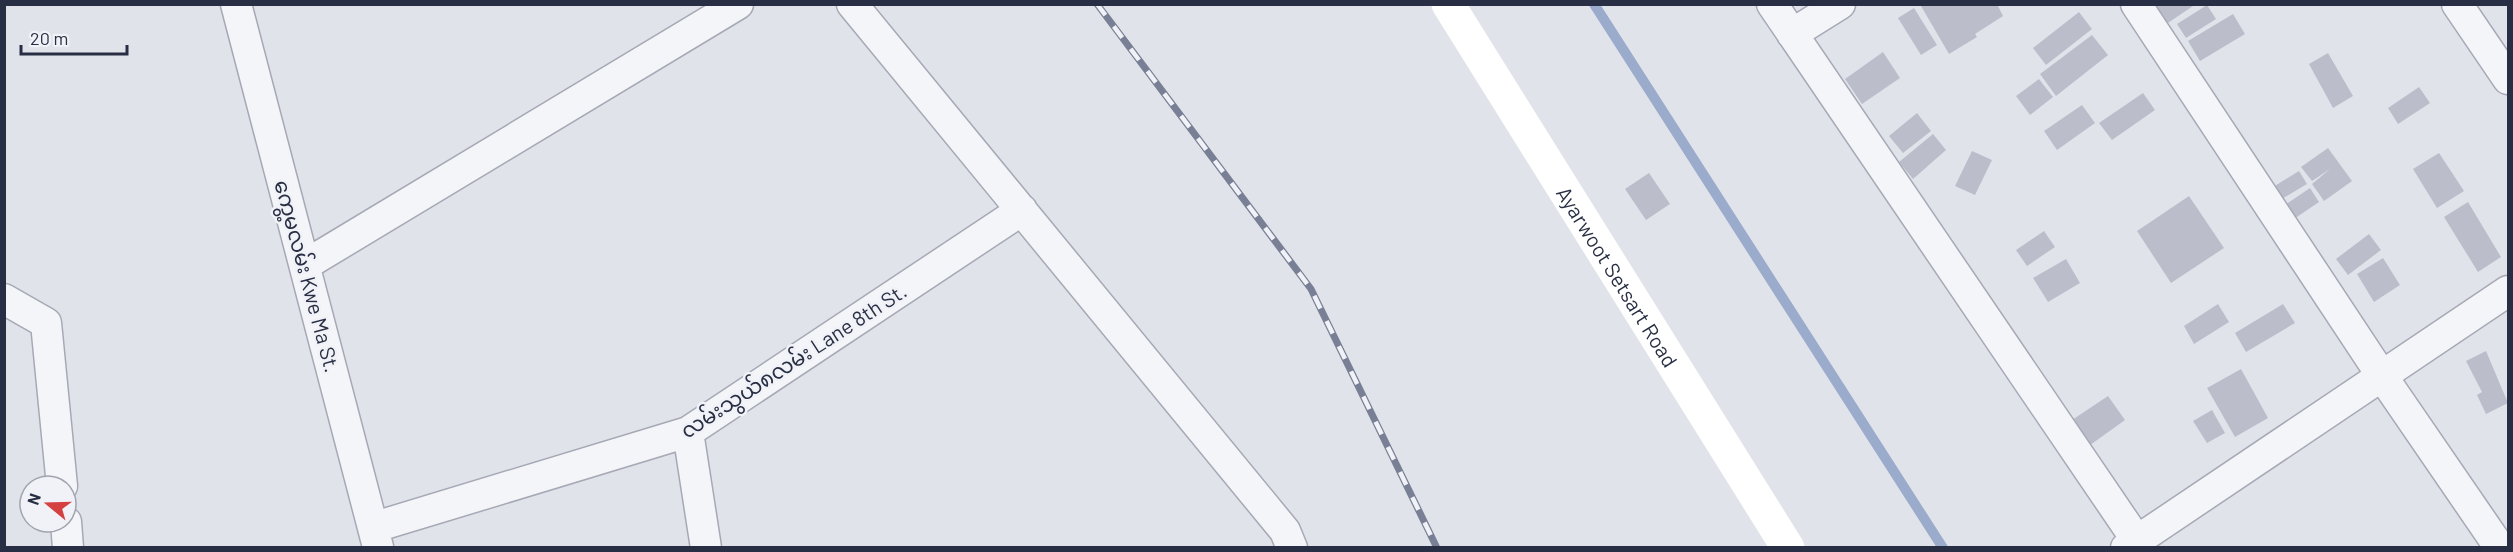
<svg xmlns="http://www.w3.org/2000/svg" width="2513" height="552" viewBox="0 0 2513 552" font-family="Barlow,'Noto Sans Myanmar',sans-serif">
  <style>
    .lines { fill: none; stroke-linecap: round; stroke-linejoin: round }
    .stream { stroke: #9aabcc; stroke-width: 10 }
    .building { fill: #bbbeca }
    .street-casing { stroke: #a6a9b5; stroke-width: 33 }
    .street { stroke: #f4f5f8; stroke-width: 30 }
    .secondary { stroke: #fff; stroke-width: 33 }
    .rail-casing { stroke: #798095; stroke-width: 7 }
    .rail { stroke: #f0f2f7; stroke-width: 4.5; stroke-dasharray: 14; stroke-linecap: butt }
    .labels { text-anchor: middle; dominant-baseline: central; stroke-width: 5; stroke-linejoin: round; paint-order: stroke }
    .street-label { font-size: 21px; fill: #282e43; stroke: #f0f2f7 }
  </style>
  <rect width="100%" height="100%" fill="#e1e3ea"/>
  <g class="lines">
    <path class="stream" d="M 1594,4 L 1943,548"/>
  </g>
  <path class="building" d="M 1924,4 L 2001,4 L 1998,6 L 2003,16 L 1975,34 L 1977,37 L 1949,54 L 1921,6 Z
    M 2156,4 L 2196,4 L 2162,27 L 2150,9 Z
    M 2207,5 L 2216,19 L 2186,38 L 2177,24 Z
    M 1914,8 L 1937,45 L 1921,55 L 1898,18 Z
    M 2079,12 L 2092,29 L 2046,65 L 2033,48 Z
    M 2233,14 L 2245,34 L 2200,61 L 2188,41 Z
    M 2092,35 L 2108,55 L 2056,96 L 2040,74 Z
    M 1883,52 L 1900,78 L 1862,104 L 1845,79 Z
    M 2328,53 L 2353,96 L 2333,108 L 2309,64 Z
    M 2039,79 L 2053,97 L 2030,115 L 2016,96 Z
    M 2419,87 L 2430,103 L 2398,124 L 2388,108 Z
    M 2143,93 L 2155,110 L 2112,140 L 2099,123 Z
    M 2082,105 L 2095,123 L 2057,150 L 2044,131 Z
    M 1917,113 L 1931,131 L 1903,153 L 1889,136 Z
    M 1933,134 L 1946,150 L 1913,179 L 1899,162 Z
    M 2328,148 L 2352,181 L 2324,201 L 2312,184 L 2330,169 L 2312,181 L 2301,167 Z
    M 1972,151 L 1992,160 L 1975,195 L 1955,186 Z
    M 2439,153 L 2464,191 L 2437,208 L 2413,169 Z
    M 2299,171 L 2307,184 L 2280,200 L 2273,187 Z
    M 1649,173 L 1670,204 L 1646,220 L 1625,189 Z
    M 2310,188 L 2319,202 L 2288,223 L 2279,209 Z
    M 2189,196 L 2224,248 L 2171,283 L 2137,231 Z
    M 2468,202 L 2501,257 L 2478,272 L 2444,217 Z
    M 2044,231 L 2055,247 L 2027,266 L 2016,250 Z
    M 2369,234 L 2381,250 L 2348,275 L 2336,259 Z
    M 2383,258 L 2400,285 L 2374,302 L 2357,274 Z
    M 2066,259 L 2080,283 L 2048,302 L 2033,278 Z
    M 2218,304 L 2229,322 L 2194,344 L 2184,326 Z
    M 2283,304 L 2295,323 L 2246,352 L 2235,333 Z
    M 2486,351 L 2508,403 L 2486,414 L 2477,395 L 2482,392 L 2466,361 Z
    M 2241,369 L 2268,418 L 2235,437 L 2207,388 Z
    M 2108,396 L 2125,420 L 2086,448 L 2069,422 Z
    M 2212,410 L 2225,433 L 2207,443 L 2193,421 Z"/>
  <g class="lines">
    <g class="street-casing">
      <path id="street" d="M 236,4 L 378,547
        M 852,4 L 1285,531 L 1292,548
        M 1772,4 L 2142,548
        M 2136,4 L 2382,376 L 2500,548
        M 2457,4 L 2508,79
        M 1792,34 L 1840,4
        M 305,265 L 738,4
        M 4,299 L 46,323 L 62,486
        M 688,432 L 706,548
        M 66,522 L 68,548
        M 375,527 L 688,432 L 1022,210
        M 2126,548 L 2508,291"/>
    </g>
    <use href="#street" class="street"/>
    <path class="secondary" id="s1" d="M 1448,4 L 1788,548"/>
    <g class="rail-casing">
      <path id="rail" d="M 1097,4 L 1311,289 L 1437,548"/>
    </g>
    <use href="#rail" class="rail"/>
  </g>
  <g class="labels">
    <g class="street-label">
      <text transform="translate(308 276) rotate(75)">ကွေ့မလမ်း Kwe Ma St.</text>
      <text stroke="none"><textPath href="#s1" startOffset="321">Ayarwoot Setsart Road</textPath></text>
      <text transform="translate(793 360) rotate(-33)">လမ်းသွယ်၈လမ်း Lane 8th St.</text>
    </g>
  </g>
  <rect width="2513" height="552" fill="none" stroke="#282e43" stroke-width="12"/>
  <g transform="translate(48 504) rotate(289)"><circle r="28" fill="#f0f2f7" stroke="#a0a4af" stroke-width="1.5"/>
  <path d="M0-4.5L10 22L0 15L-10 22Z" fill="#d54041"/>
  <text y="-9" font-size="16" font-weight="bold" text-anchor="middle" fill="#282e43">N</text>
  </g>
  <path d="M21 45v9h106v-9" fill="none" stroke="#282e43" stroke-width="3"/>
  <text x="30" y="45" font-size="18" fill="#282e43" stroke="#f0f2f7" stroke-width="4.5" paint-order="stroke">20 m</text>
</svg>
